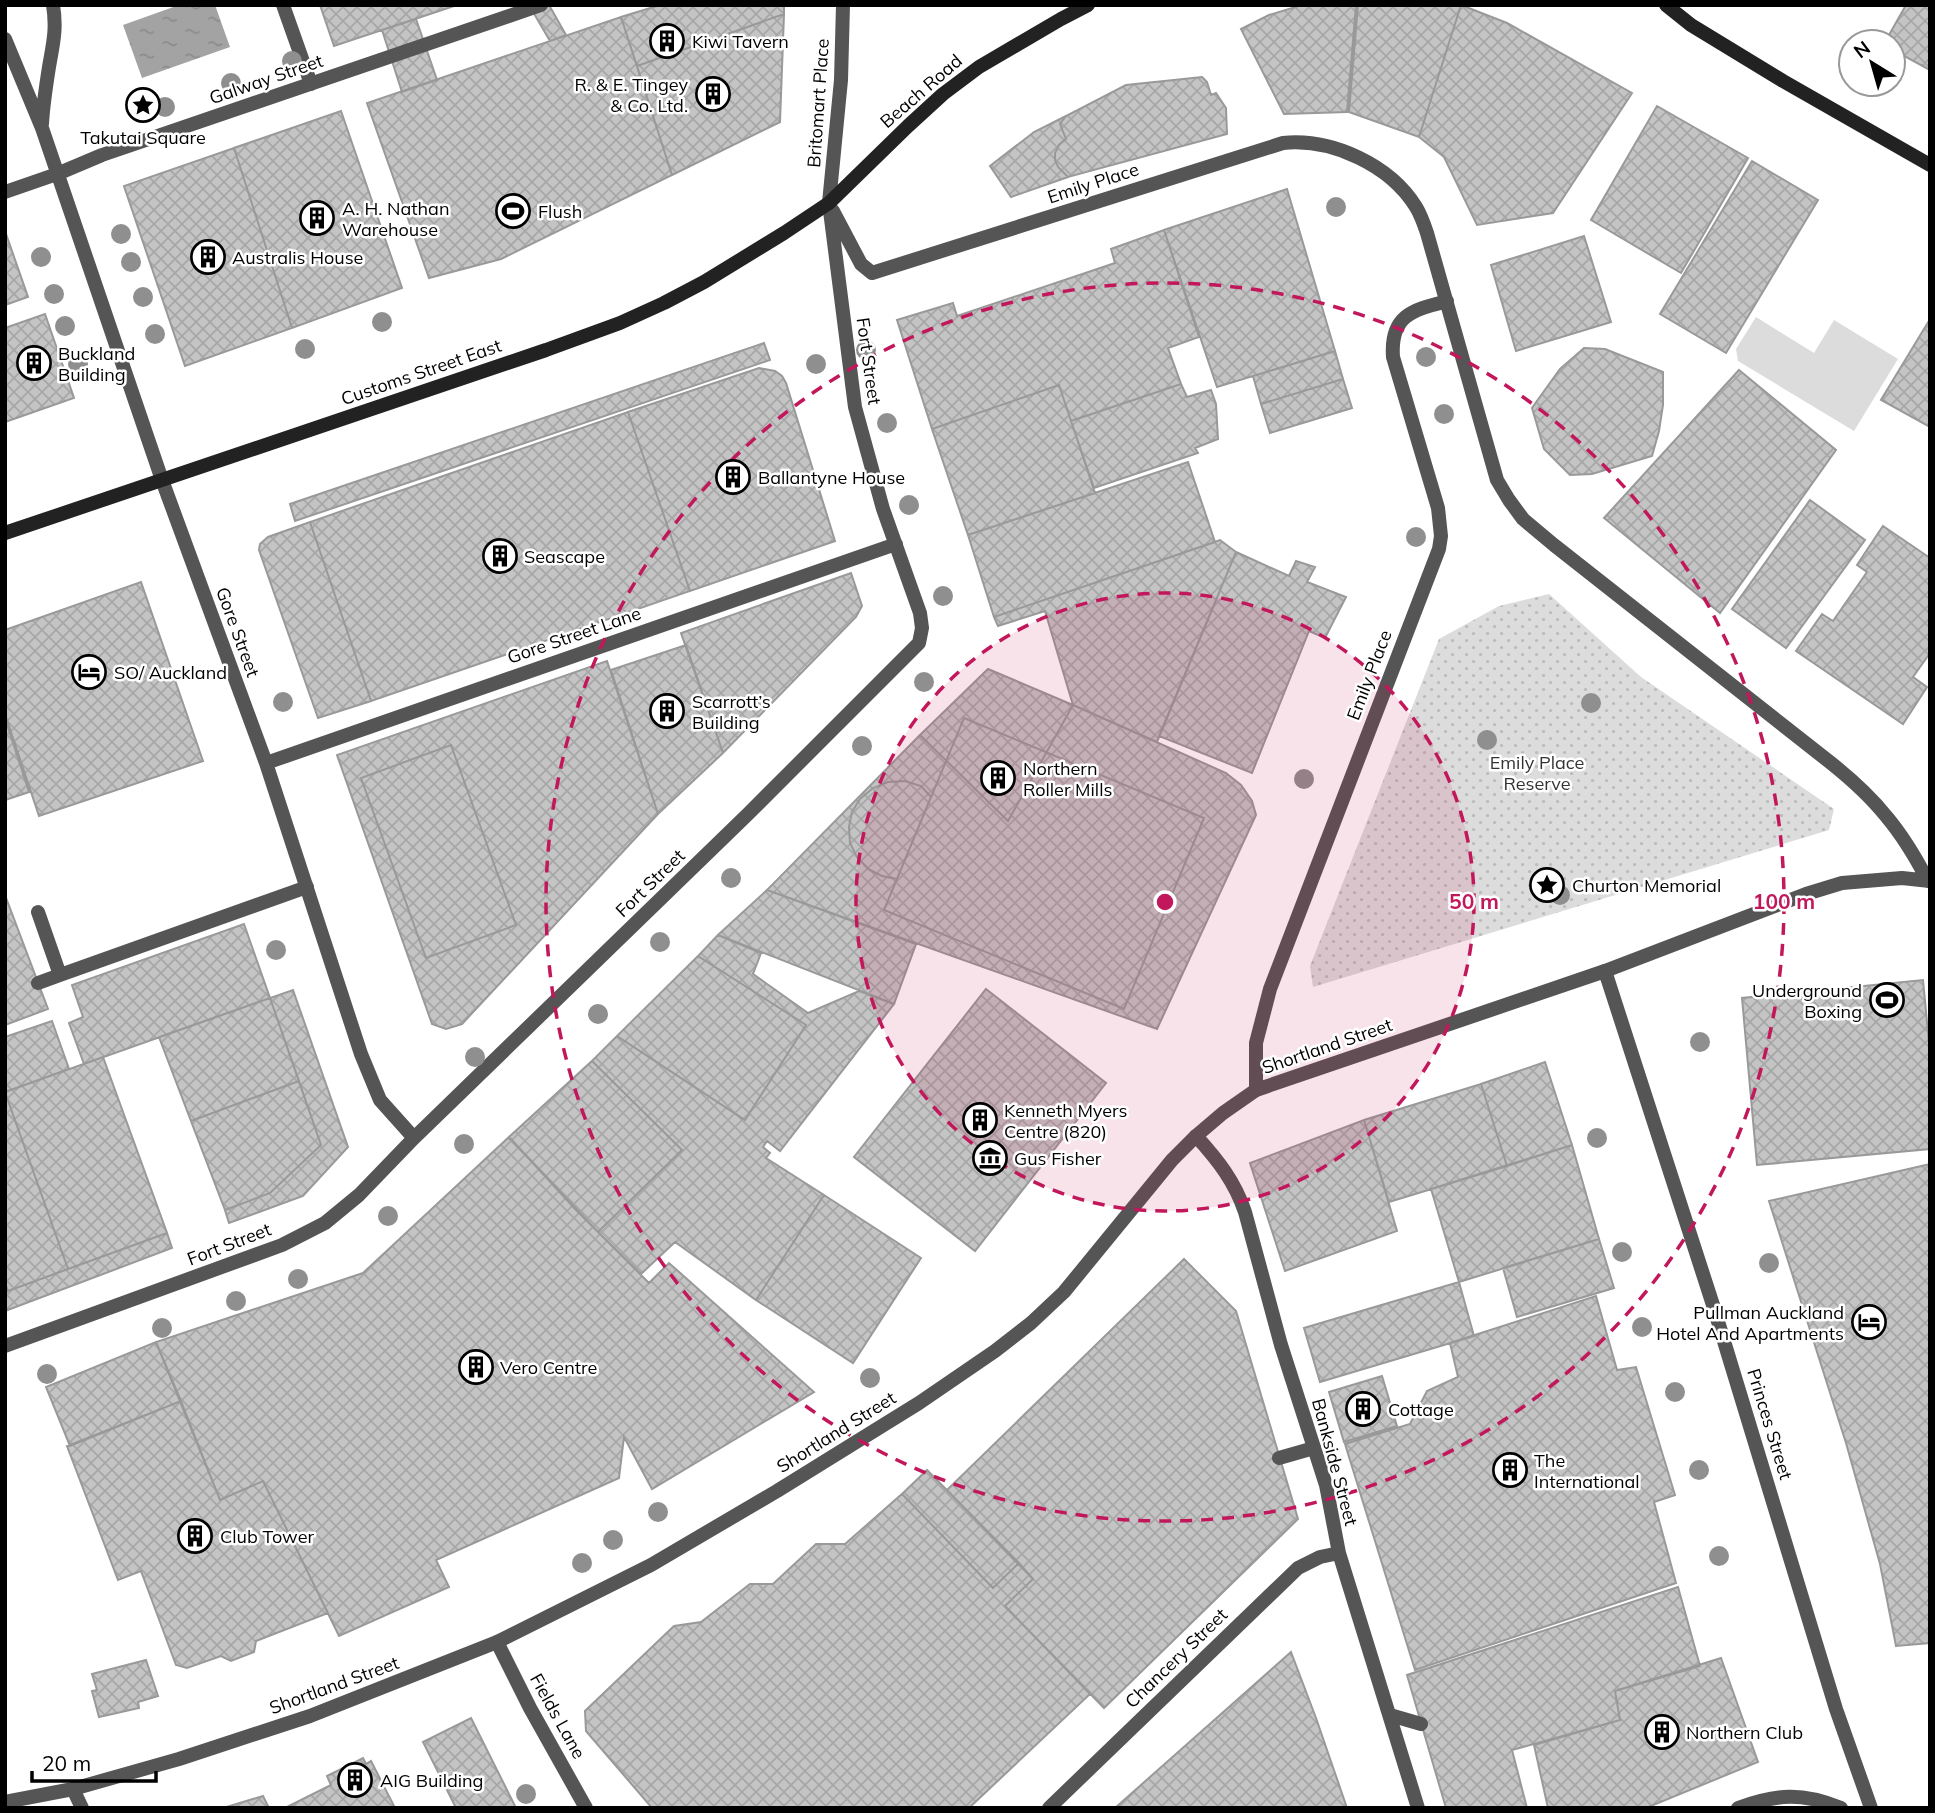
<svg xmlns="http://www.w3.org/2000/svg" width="1935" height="1813" viewBox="0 0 1935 1813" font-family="Mulish,sans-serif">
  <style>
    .grass { fill: #dcdcdc }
    .park { fill: url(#park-dots) }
    .water { fill: url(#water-ripples) }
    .building { fill: url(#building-cross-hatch); stroke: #999; stroke-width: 2 }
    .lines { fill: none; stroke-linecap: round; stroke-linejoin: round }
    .service { stroke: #555; stroke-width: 14 }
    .pedestrian { stroke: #555; stroke-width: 14 }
    .minor { stroke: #555; stroke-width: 14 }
    .tertiary { stroke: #555; stroke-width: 14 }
    .secondary { stroke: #222; stroke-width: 14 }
    .tree { fill: #8f8f8f }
    .ring { fill: none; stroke: #c2185b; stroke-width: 3.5; stroke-dasharray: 12 9 }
    .labels { text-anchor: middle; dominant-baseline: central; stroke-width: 5; stroke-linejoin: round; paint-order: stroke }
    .poi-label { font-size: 18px; fill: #000; stroke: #fff; text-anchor: start }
    .street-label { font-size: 18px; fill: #000; stroke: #fff }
    .park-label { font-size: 18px; fill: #333; stroke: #fff }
    .centre { fill: #c2185b; stroke: #fff; stroke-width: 3.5 }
    .ring-label { font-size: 21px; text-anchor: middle; font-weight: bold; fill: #c2185b; stroke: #fff; stroke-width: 5; stroke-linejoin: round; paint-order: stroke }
  </style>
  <defs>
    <pattern id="park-dots" width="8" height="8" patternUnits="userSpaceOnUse" patternTransform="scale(1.75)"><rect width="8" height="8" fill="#dcdcdc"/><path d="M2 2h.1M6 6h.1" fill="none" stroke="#bbb" stroke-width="1.8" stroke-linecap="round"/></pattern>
    <pattern id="water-ripples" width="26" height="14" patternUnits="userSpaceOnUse" patternTransform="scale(1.75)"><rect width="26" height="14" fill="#a3a3a3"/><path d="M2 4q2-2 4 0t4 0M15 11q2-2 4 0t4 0" fill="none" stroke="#8b8b8b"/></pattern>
    <pattern id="building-cross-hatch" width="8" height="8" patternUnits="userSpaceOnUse" patternTransform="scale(1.75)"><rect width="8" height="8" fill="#c4c4c4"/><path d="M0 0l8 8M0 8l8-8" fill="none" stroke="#a7a7a7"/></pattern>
  </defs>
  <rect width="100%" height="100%" fill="#fff"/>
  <path class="grass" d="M 1756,317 L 1814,353 L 1834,320 L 1898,359 L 1854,431 L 1738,361 L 1736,349 Z"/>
  <path class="park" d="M 1549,594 L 1641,677 L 1834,809 L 1829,830 L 1313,987 L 1310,966 L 1439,639 L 1499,606 Z"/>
  <path class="water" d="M 179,5 L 215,5 L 230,47 L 142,78 L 123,25 Z"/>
  <path class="building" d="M 320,5 L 457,5 L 334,46 Z
    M 529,5 L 549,5 L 566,35 L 550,41 Z
    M 660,5 L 784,5 L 784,14 L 637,66 L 621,17 Z
    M 1302,5 L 1356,5 L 1347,112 L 1284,114 L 1241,29 L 1269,15 Z
    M 1358,5 L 1461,5 L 1419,137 L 1349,112 Z
    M 1461,5 L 1507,23 L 1632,93 L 1553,213 L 1477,225 L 1444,157 L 1419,137 Z
    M 1906,5 L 1930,5 L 1930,70 L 1893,50 L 1893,42 L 1885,42 Z
    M 784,14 L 780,122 L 672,175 L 637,66 Z
    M 621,17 L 672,175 L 501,259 L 429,278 L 367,103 Z
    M 416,19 L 437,80 L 402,92 L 382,30 Z
    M 1202,77 L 1207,82 L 1211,95 L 1216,93 L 1226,108 L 1227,134 L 1068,177 L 1058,167 L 1055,160 L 1055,153 L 1059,145 L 1066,139 L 1060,124 L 1066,116 L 1126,85 Z
    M 1657,106 L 1748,158 L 1681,273 L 1591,220 Z
    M 341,111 L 402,288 L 292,328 L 234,148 Z
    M 1066,116 L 1060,124 L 1066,139 L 1059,145 L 1055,153 L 1055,160 L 1058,167 L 1068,177 L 1011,197 L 990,166 L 1034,132 Z
    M 234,148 L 292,328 L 185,366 L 124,186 Z
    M 1752,161 L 1818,200 L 1726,353 L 1660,314 Z
    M 1287,189 L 1335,351 L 1217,387 L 1164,230 Z
    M 1164,230 L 1199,337 L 1168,348 L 1181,384 L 1071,421 L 1059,385 L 932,429 L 897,320 L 953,303 L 957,316 L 1115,263 L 1111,249 Z
    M 5,231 L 28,297 L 5,305 Z
    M 1584,236 L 1611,322 L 1516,351 L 1491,265 Z
    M 45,314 L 74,398 L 5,422 L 5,328 Z
    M 1930,319 L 1930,427 L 1881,400 Z
    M 764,343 L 770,360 L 295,521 L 290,504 Z
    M 1584,348 L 1605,349 L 1663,372 L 1663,405 L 1659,431 L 1652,456 L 1592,474 L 1570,475 L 1544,449 L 1532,408 L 1560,369 Z
    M 1335,351 L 1343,379 L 1261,404 L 1253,376 Z
    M 759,368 L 775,371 L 782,376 L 786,383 L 835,541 L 690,591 L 628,412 Z
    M 1739,370 L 1836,450 L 1720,613 L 1604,518 Z
    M 1343,379 L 1352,408 L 1270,433 L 1261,404 Z
    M 1181,384 L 1187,397 L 1211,390 L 1216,404 L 1218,439 L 1195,448 L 1198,453 L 1094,488 L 1071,421 Z
    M 1059,385 L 1095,493 L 968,535 L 932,429 Z
    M 628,412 L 690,591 L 371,701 L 310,522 Z
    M 1188,462 L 1215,542 L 994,617 L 968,535 Z
    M 1810,500 L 1865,540 L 1786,648 L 1732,609 Z
    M 310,522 L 371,701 L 318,718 L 259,550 L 260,544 L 268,537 Z
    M 1883,526 L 1930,558 L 1930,653 L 1913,677 L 1927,687 L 1903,724 L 1796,651 L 1822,614 L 1833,621 L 1867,572 L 1857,565 Z
    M 1220,540 L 1236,552 L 1157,742 L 1073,705 L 1045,611 L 998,626 L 994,617 Z
    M 1236,552 L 1289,576 L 1296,561 L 1315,567 L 1307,582 L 1346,597 L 1325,638 L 1309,631 L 1252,773 L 1159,736 Z
    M 851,573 L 862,606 L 856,617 L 723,753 L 681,633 Z
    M 141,582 L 203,761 L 39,816 L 5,714 L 5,630 Z
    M 686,645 L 723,753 L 658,814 L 611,670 Z
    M 607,661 L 658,814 L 462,1024 L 446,1029 L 432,1024 L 337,755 Z
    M 988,669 L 1073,705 L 1008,821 L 920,735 Z
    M 1073,705 L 1226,773 L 1241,785 L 1252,801 L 1256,815 L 1157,1029 L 767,890 L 920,735 L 1008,821 Z
    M 5,718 L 29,792 L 5,800 Z
    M 964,718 L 1204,818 L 1124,1009 L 884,910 Z
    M 451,745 L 516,925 L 426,958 L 361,778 Z
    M 905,781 L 921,786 L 931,797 L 897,879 L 882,876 L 868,869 L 857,857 L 850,843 L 849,827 L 852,812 L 860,799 L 873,788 L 888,782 Z
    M 767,890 L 916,944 L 894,1004 L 718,935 Z
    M 5,895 L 48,1009 L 5,1025 Z
    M 244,924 L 270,998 L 84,1064 L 69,1023 L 83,1017 L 72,985 Z
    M 718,935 L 761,953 L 753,974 L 808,1013 L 859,991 L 894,1004 L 780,1151 L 767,1141 L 763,1147 L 770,1153 L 766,1158 L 824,1195 L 756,1300 L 675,1242 L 641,1274 L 598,1232 L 682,1150 L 592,1061 L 617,1036 L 745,1120 L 806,1025 L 698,956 Z
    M 698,956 L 806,1025 L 745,1120 L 617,1036 Z
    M 1923,980 L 1930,1054 L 1930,1149 L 1757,1165 L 1742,998 Z
    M 986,989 L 1106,1083 L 975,1251 L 854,1157 Z
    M 293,990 L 348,1147 L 303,1196 L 229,1223 L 225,1210 L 270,1193 L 321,1145 L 270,998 Z
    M 270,998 L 299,1081 L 191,1121 L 159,1037 Z
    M 52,1021 L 69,1069 L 5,1092 L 5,1037 Z
    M 103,1057 L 167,1233 L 68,1269 L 5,1092 Z
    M 592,1061 L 682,1150 L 598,1232 L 509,1137 Z
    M 1545,1062 L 1572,1145 L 1507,1166 L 1481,1084 Z
    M 299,1081 L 321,1145 L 270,1193 L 225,1210 L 191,1121 Z
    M 1481,1084 L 1507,1166 L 1389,1202 L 1364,1120 Z
    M 5,1092 L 68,1269 L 8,1291 L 5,1283 Z
    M 1364,1120 L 1397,1231 L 1285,1271 L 1250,1163 Z
    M 509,1137 L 576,1210 L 649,1283 L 669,1263 L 814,1392 L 652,1489 L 624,1437 L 619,1478 L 436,1560 L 449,1587 L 339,1636 L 263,1481 L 220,1500 L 156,1342 L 363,1273 Z
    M 1572,1145 L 1599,1239 L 1459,1282 L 1431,1189 Z
    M 1930,1164 L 1930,1643 L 1896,1646 L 1880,1564 L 1846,1443 L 1769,1201 Z
    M 824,1195 L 921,1258 L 853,1363 L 756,1300 Z
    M 167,1233 L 172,1248 L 5,1311 L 5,1292 Z
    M 1599,1239 L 1614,1288 L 1517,1317 L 1503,1268 Z
    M 1184,1259 L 1236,1311 L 1298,1519 L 1104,1708 L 1005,1606 L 1033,1579 L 947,1490 Z
    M 1459,1282 L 1474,1336 L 1320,1382 L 1304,1328 Z
    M 1596,1296 L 1617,1370 L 1636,1367 L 1675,1495 L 1654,1502 L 1676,1583 L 1415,1670 L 1345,1444 L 1410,1424 L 1427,1391 L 1458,1377 L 1450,1343 Z
    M 156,1342 L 181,1401 L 70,1446 L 46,1387 Z
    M 1382,1376 L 1397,1426 L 1344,1442 L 1329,1392 Z
    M 181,1401 L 220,1500 L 263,1481 L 328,1613 L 256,1641 L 254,1652 L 231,1661 L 221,1656 L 187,1668 L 176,1665 L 141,1571 L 118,1580 L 67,1446 Z
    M 927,1470 L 1019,1563 L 993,1588 L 902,1494 Z
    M 902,1494 L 993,1588 L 1019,1563 L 1033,1579 L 1005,1606 L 1090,1694 L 969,1808 L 652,1808 L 586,1731 L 585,1711 L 674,1626 L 701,1622 L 750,1584 L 773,1584 L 816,1544 L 845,1544 Z
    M 1678,1587 L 1700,1666 L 1615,1691 L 1620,1720 L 1512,1750 L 1527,1808 L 1446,1808 L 1407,1675 Z
    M 1291,1652 L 1316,1718 L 1347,1808 L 1115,1808 Z
    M 1721,1658 L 1758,1762 L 1646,1808 L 1548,1808 L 1534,1745 L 1620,1720 L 1615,1691 Z
    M 146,1660 L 158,1696 L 138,1702 L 139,1708 L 99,1717 L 92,1691 L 97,1690 L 92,1674 Z
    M 471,1718 L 516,1808 L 456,1808 L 423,1742 Z
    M 363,1758 L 366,1764 L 371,1761 L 395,1808 L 285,1808 L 331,1785 L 327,1776 Z
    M 263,1796 L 269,1808 L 223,1808 Z"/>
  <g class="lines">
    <path class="service" d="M 38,912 L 60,975 L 307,887
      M 38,983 L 60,975
      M 1279,1458 L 1314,1448
      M 1390,1715 L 1421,1724"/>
    <path class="pedestrian" d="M 283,5 L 311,84"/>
    <path class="minor" d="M 5,39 L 42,128 L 162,480 L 266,763 L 361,1054 L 380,1100 L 414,1138
      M 42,124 C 43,105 46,86 49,67 C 53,44 57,29 53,5
      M 5,192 L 57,174 L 102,155 L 541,5
      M 833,211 L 861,264 L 872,273 L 1283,143 C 1332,138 1390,165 1416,207 C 1421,215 1424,224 1427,233 L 1497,480 L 1509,500 L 1523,519 L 1554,545 L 1831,763 C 1851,779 1870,796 1886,816 C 1903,836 1916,858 1928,881
      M 266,763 L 896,544
      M 1605,971 L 1806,894 L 1842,883 L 1902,878 L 1930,881
      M 1256,1090 L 1256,1043 L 1270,989 L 1439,549 L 1441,536 L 1438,508 L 1393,357 C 1390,315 1413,310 1447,301
      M 1196,1136 C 1218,1160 1235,1182 1245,1212 L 1281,1345 L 1326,1485 L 1339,1553 L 1418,1808
      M 5,1346 L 282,1245 L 325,1223 L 359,1195 L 414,1138 L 748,814 L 919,643 L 922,628 L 920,613 L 883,509 L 855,407 L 829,203
      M 497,1642 L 530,1708 L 586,1808
      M 73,1789 L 82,1808
      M 1049,1808 L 1298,1568 L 1320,1557 L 1339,1553
      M 1738,1808 C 1777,1794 1802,1792 1841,1808"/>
    <path class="tertiary" d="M 829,203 L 841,80 L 843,5
      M 5,1802 L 73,1789 L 179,1759 L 310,1716 L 497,1642 L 651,1565 L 777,1491 L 919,1403 L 995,1351 L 1031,1323 L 1064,1292 L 1172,1160 L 1196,1136 L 1223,1113 L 1256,1090 L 1605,971 L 1713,1305 L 1836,1709 L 1871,1808"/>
    <path class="secondary" d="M 1666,5 L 1691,25 L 1783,81 L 1930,165
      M 5,533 L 546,350 L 620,323 L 664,303 L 704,282 L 784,233 L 829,203 L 908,126 L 943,94 L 979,67 L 1061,19 L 1088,5"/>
  </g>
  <g class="tree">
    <circle cx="292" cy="61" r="10"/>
    <circle cx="231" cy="83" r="10"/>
    <circle cx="165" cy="107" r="10"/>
    <circle cx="1336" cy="207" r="10"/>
    <circle cx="121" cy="234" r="10"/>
    <circle cx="41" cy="257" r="10"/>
    <circle cx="131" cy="262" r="10"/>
    <circle cx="54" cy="294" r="10"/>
    <circle cx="143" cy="297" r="10"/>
    <circle cx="382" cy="322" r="10"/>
    <circle cx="65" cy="326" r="10"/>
    <circle cx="155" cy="334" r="10"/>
    <circle cx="305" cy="349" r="10"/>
    <circle cx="866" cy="350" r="10"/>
    <circle cx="1426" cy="357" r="10"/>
    <circle cx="78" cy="364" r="10"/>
    <circle cx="816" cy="364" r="10"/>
    <circle cx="1444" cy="414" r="10"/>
    <circle cx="887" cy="423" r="10"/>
    <circle cx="909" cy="505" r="10"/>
    <circle cx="1416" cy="537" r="10"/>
    <circle cx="943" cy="596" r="10"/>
    <circle cx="924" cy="682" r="10"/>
    <circle cx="283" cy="702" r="10"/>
    <circle cx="1591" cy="703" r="10"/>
    <circle cx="1487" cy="740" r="10"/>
    <circle cx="862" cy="746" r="10"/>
    <circle cx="1304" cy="779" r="10"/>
    <circle cx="731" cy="878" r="10"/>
    <circle cx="1560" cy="895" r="10"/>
    <circle cx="660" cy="942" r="10"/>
    <circle cx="276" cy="950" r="10"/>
    <circle cx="598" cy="1014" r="10"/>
    <circle cx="1700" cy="1042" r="10"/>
    <circle cx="475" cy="1057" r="10"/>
    <circle cx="1597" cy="1138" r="10"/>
    <circle cx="464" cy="1144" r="10"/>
    <circle cx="388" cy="1216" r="10"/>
    <circle cx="1622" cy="1252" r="10"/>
    <circle cx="1769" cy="1263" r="10"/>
    <circle cx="298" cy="1279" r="10"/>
    <circle cx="236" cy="1301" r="10"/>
    <circle cx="1642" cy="1327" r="10"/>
    <circle cx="162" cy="1328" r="10"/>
    <circle cx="47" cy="1374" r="10"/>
    <circle cx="870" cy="1378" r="10"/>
    <circle cx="1675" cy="1392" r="10"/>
    <circle cx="1699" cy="1470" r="10"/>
    <circle cx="658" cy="1512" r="10"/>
    <circle cx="613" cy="1540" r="10"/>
    <circle cx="1719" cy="1556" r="10"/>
    <circle cx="582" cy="1563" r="10"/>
    <circle cx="526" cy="1794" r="10"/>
  </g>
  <circle cx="1165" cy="902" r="309" fill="#c2185b" fill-opacity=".12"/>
  <g class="ring">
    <circle cx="1165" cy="902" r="309"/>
    <circle cx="1165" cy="902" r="619"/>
  </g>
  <defs>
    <g id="building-ring" transform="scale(1.75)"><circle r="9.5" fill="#fff" stroke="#000" stroke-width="1.5"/><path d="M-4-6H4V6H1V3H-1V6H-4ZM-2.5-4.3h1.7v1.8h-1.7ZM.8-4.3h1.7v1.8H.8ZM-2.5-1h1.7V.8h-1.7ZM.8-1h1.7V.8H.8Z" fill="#000"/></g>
    <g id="sight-ring" transform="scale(1.75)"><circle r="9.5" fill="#fff" stroke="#000" stroke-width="1.5"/><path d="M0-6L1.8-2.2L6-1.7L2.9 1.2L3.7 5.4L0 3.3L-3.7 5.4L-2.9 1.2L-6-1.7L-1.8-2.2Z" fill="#000"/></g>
    <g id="stadium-ring" transform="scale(1.75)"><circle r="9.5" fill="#fff" stroke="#000" stroke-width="1.5"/><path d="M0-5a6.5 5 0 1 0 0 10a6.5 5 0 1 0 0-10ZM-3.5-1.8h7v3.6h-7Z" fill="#000"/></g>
    <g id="hotel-ring" transform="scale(1.75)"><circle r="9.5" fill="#fff" stroke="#000" stroke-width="1.5"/><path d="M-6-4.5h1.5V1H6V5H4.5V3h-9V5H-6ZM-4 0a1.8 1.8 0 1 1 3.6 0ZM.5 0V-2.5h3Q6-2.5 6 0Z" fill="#000"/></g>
    <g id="museum-ring" transform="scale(1.75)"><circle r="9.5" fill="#fff" stroke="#000" stroke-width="1.5"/><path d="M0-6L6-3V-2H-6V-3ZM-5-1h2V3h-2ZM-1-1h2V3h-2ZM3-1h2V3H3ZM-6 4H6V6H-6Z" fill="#000"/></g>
  </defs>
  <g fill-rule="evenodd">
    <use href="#building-ring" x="667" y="41"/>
    <use href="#building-ring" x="713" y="94"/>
    <use href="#sight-ring" x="143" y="105"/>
    <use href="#stadium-ring" x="513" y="211"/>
    <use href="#building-ring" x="317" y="218"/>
    <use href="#building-ring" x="208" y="257"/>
    <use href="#building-ring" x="34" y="363"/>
    <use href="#building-ring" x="733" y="477"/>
    <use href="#building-ring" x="500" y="556"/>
    <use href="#hotel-ring" x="89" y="672"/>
    <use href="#building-ring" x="667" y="711"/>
    <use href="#building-ring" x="998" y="778"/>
    <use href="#sight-ring" x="1547" y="885"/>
    <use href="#stadium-ring" x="1887" y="1000"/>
    <use href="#building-ring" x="980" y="1120"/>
    <use href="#museum-ring" x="990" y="1158"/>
    <use href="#hotel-ring" x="1869" y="1322"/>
    <use href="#building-ring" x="476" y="1367"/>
    <use href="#building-ring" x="1363" y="1409"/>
    <use href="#building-ring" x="1510" y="1470"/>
    <use href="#building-ring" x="195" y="1536"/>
    <use href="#building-ring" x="1662" y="1732"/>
    <use href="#building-ring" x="355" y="1780"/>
  </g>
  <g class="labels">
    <g class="poi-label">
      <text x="692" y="41">Kiwi Tavern</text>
      <text x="688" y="84" text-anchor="end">R. &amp; E. Tingey<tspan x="688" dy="21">&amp; Co. Ltd.</tspan></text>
      <text x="143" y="137" text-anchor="middle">Takutai Square</text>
      <text x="342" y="208">A. H. Nathan<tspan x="342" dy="21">Warehouse</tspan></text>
      <text x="538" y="211">Flush</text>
      <text x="232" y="257">Australis House</text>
      <text x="58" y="353">Buckland<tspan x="58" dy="21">Building</tspan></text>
      <text x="758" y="477">Ballantyne House</text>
      <text x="524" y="556">Seascape</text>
      <text x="114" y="672">SO/ Auckland</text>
      <text x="692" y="701">Scarrott’s<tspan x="692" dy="21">Building</tspan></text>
      <text x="1023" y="768">Northern<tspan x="1023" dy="21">Roller Mills</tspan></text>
      <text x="1572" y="885">Churton Memorial</text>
      <text x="1862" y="990" text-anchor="end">Underground<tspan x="1862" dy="21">Boxing</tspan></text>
      <text x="1004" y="1110">Kenneth Myers<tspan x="1004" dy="21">Centre (820)</tspan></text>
      <text x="1014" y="1158">Gus Fisher</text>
      <text x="1844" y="1312" text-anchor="end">Pullman Auckland<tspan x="1844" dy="21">Hotel And Apartments</tspan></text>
      <text x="500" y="1367">Vero Centre</text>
      <text x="1388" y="1409">Cottage</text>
      <text x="1534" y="1460">The<tspan x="1534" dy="21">International</tspan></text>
      <text x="220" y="1536">Club Tower</text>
      <text x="1686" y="1732">Northern Club</text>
      <text x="380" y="1780">AIG Building</text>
    </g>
    <g class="street-label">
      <text transform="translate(266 79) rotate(-19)">Galway Street</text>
      <text transform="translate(921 91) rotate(-41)">Beach Road</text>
      <text transform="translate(818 103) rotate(-86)">Britomart Place</text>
      <text transform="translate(1093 183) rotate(-18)">Emily Place</text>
      <text transform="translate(869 361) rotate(82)">Fort Street</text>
      <text transform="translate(421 372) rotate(-19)">Customs Street East</text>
      <text transform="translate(238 632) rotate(70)">Gore Street</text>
      <text transform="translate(574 635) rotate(-19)">Gore Street Lane</text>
      <text transform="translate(1369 675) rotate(-69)">Emily Place</text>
      <text transform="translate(650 883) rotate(-44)">Fort Street</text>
      <text transform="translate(1327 1046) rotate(-19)">Shortland Street</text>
      <text transform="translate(229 1244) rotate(-21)">Fort Street</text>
      <text transform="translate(1770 1424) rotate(73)">Princes Street</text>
      <text transform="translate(836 1432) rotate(-32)">Shortland Street</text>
      <text transform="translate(1335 1462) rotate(75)">Bankside Street</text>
      <text transform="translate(1176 1658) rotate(-44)">Chancery Street</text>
      <text transform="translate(334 1685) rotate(-20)">Shortland Street</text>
      <text transform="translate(558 1716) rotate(61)">Fields Lane</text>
    </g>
    <g class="park-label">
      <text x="1537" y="762">Emily Place<tspan x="1537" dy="21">Reserve</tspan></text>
    </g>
  </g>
  <circle cx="1165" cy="902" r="10" class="centre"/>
  <g class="ring-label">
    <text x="1474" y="909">50 m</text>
    <text x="1784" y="909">100 m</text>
  </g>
  <rect width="1935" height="1813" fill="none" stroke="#000000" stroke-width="14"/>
  <g transform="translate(1872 63) rotate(323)"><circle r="33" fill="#ffffff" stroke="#999999" stroke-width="2"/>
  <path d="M0-5L12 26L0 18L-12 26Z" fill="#000000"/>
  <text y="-10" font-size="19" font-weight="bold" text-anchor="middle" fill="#000000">N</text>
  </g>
  <path d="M32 1771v10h124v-10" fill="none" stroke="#000000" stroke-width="3.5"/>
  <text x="42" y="1771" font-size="21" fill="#000000" stroke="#ffffff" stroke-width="5" paint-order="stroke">20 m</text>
</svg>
